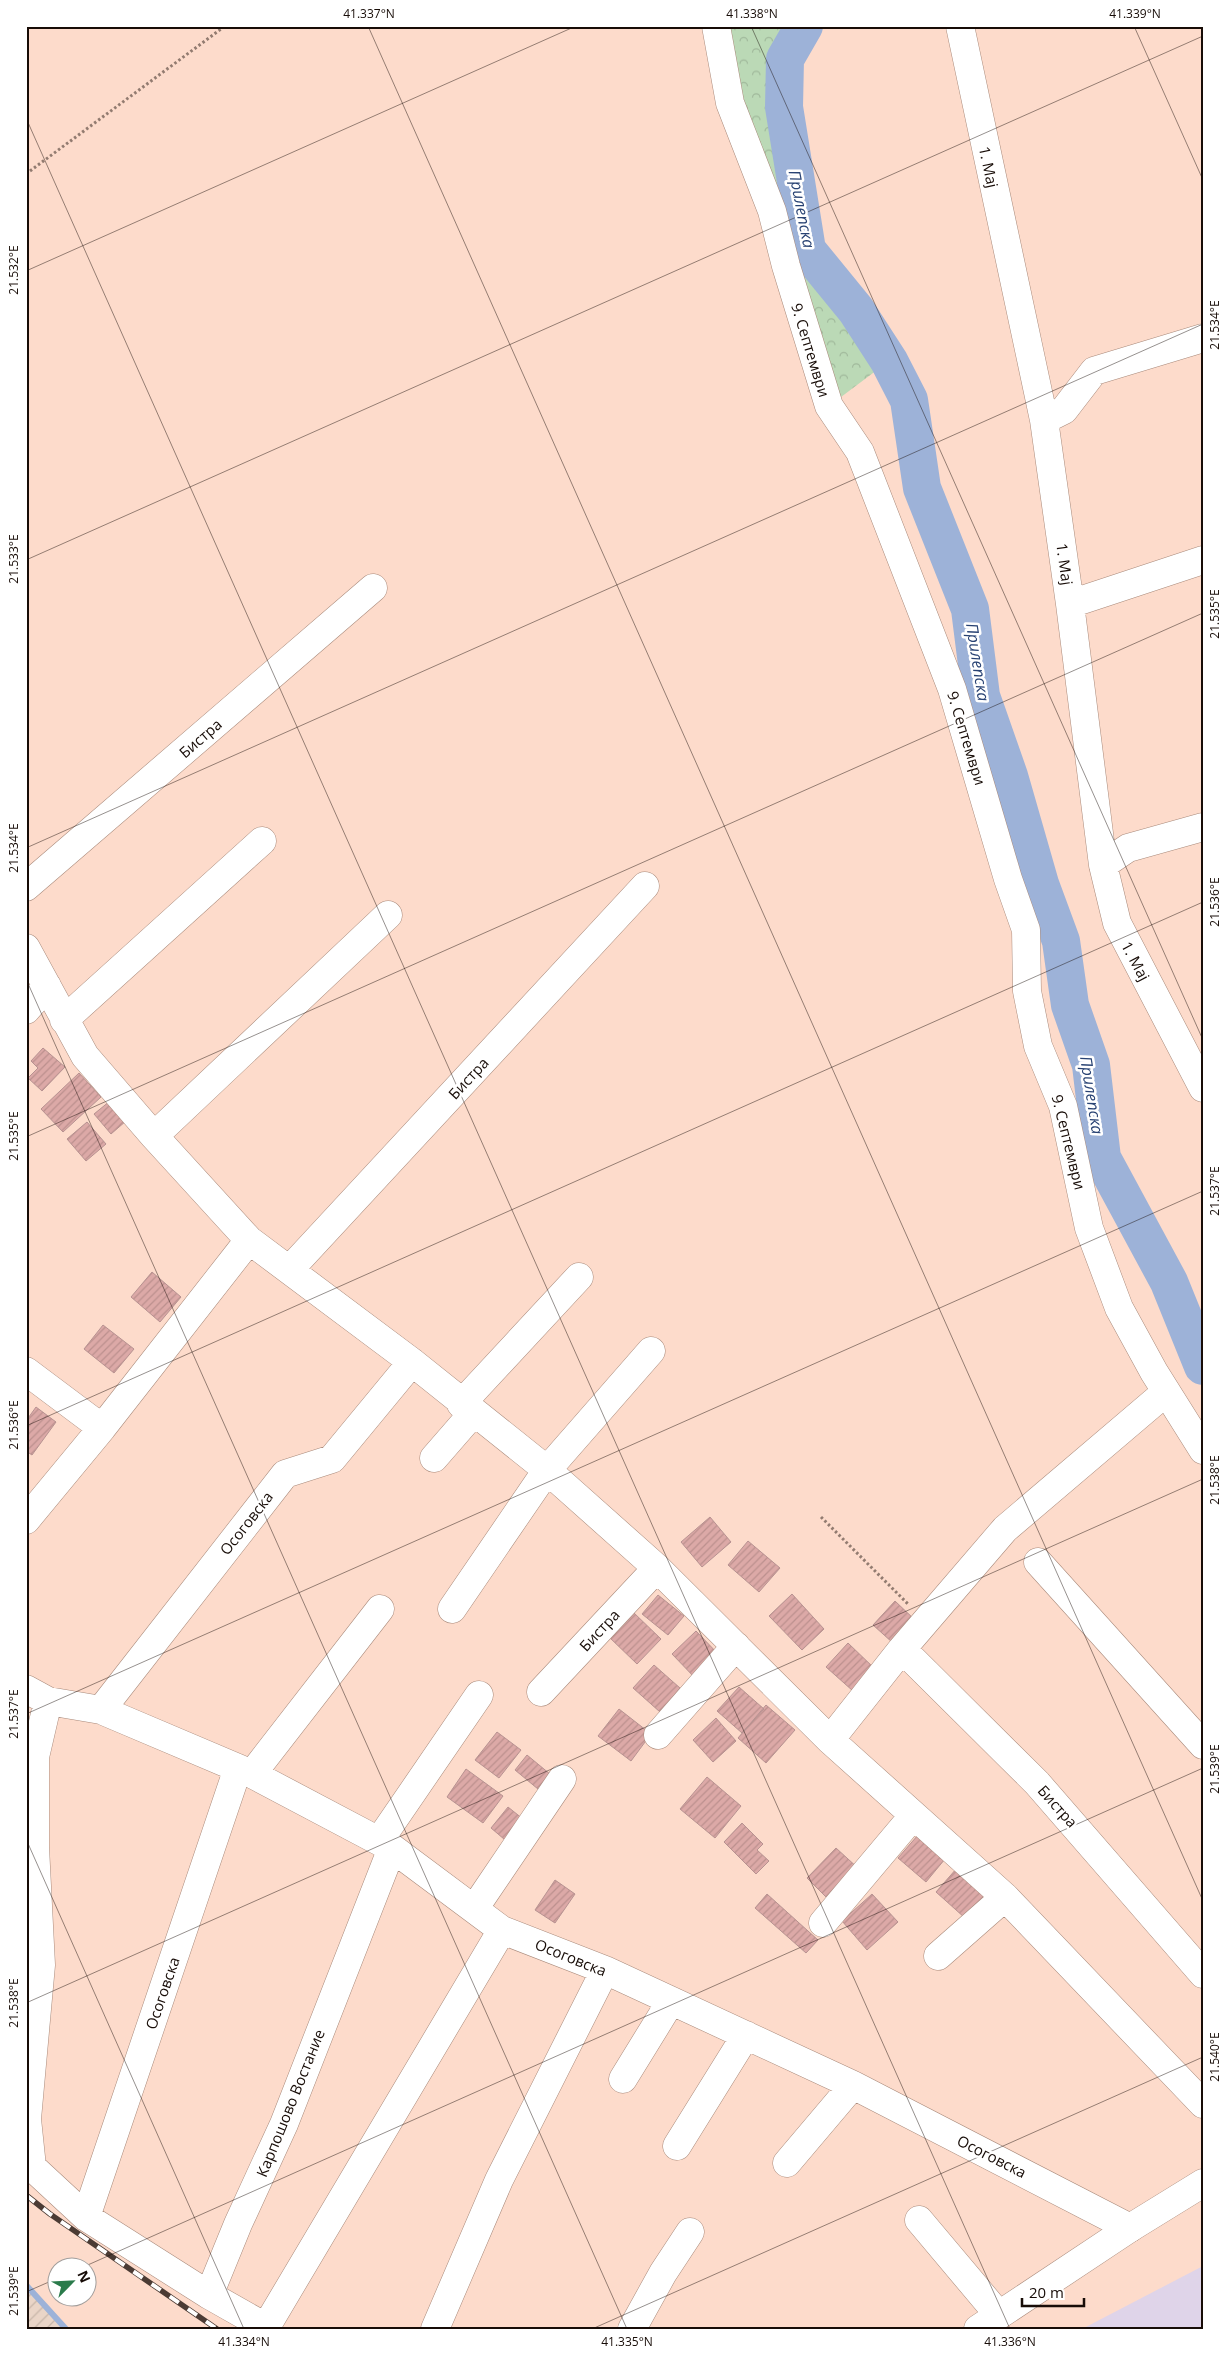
<svg xmlns="http://www.w3.org/2000/svg" width="1229" height="2355" viewBox="0 0 1229 2355" font-family="'Open Sans',sans-serif">
  <style>
    .commercial { fill: #dfd4e9 }
    .industrial { fill: url(#industrial-furrows) }
    .forest { fill: url(#forest-crowns) }
    .lines { fill: none; stroke-linecap: round; stroke-linejoin: round }
    .stream { stroke: #9db2d8; stroke-width: 6 }
    .river { stroke: #9db2d8; stroke-width: 38 }
    .building { fill: url(#building-hatch); stroke: #b79291 }
    .minor-casing { stroke: #a98a7b; stroke-width: 29 }
    .major-casing { stroke: #a98a7b; stroke-width: 29 }
    .path { stroke: #927b70; stroke-width: 3; stroke-dasharray: 2.5 2.5; stroke-linecap: butt }
    .minor { stroke: #fff; stroke-width: 28 }
    .major { stroke: #fff; stroke-width: 28 }
    .rail-casing { stroke: #4b3b34; stroke-width: 5.5 }
    .rail { stroke: #fff; stroke-width: 4; stroke-dasharray: 11; stroke-linecap: butt }
    .ticks { fill: none; stroke: #170c07; stroke-width: 1; stroke-opacity: 0.45 }
    .labels { text-anchor: middle; dominant-baseline: central; stroke-width: 5; stroke-linejoin: round; paint-order: stroke }
    .street-label { font-size: 15px; fill: #170c07; stroke: #fff }
    .water-label { font-size: 16px; font-style: italic; fill: #284273; stroke: #fff }
    .neatline { fill: none; stroke: #170c07; stroke-width: 2 }
    .ticks-label { font-size: 12px; text-anchor: middle; fill: #170c07 }
  </style>
  <defs>
    <pattern id="industrial-furrows" width="10" height="10" patternUnits="userSpaceOnUse" patternTransform="scale(1.25)"><rect width="10" height="10" fill="#ead5c7"/><path d="M-1 1l2-2M0 10L10 0M9 11l2-2" fill="none" stroke="#c8b6a9"/></pattern>
    <pattern id="forest-crowns" width="20" height="18" patternUnits="userSpaceOnUse" patternTransform="scale(1.25)"><rect width="20" height="18" fill="#bbd9b6"/><path d="M2 6a3 3 0 1 1 6 0M12 15a3 3 0 1 1 6 0" fill="none" stroke="#a0b99b"/></pattern>
    <pattern id="building-hatch" width="6" height="6" patternUnits="userSpaceOnUse" patternTransform="scale(1.25)"><rect width="6" height="6" fill="#dca9a7"/><path d="M-1 1l2-2M0 6l6-6M5 7l2-2" fill="none" stroke="#bc908e"/></pattern>
  </defs>
  <rect width="100%" height="100%" fill="#fddbcb"/>
  <path class="commercial" d="M 1203,2266 L 1203,2329 L 1082,2329 Z"/>
  <path class="industrial" d="M 26,2285 L 66,2329 L 26,2329 Z"/>
  <path class="forest" d="M 716,26 L 804,26 L 785,59 L 784,107 L 807,250 L 856,310 L 889,361 L 829,406 Z"/>
  <g class="lines">
    <path class="stream" d="M 26,2285 L 66,2329"/>
    <path class="river" d="M 804,26 L 785,59 L 784,107 L 807,250 L 856,310 L 889,361 L 909,400 L 922,488 L 970,609 L 981,696 L 1009,776 L 1040,884 L 1061,941 L 1070,1005 L 1091,1065 L 1102,1158 L 1169,1282 L 1203,1366"/>
  </g>
  <path class="building" d="M 43,1048 L 65,1067 L 42,1091 L 28,1078 L 38,1068 L 31,1061 Z
    M 79,1073 L 101,1097 L 63,1132 L 41,1109 Z
    M 110,1101 L 126,1121 L 111,1134 L 94,1114 Z
    M 87,1122 L 106,1144 L 86,1161 L 67,1139 Z
    M 152,1272 L 181,1297 L 160,1322 L 131,1297 Z
    M 103,1325 L 134,1349 L 114,1373 L 84,1349 Z
    M 36,1407 L 56,1422 L 32,1455 L 26,1451 L 26,1421 Z
    M 710,1517 L 731,1542 L 702,1567 L 681,1542 Z
    M 748,1541 L 780,1568 L 759,1592 L 728,1565 Z
    M 792,1594 L 824,1629 L 802,1650 L 769,1616 Z
    M 658,1595 L 684,1616 L 668,1635 L 642,1614 Z
    M 895,1601 L 915,1620 L 893,1643 L 873,1625 Z
    M 633,1612 L 661,1639 L 637,1664 L 609,1637 Z
    M 696,1631 L 721,1657 L 697,1680 L 672,1654 Z
    M 848,1643 L 874,1668 L 853,1691 L 826,1667 Z
    M 654,1665 L 680,1688 L 660,1712 L 633,1688 Z
    M 739,1687 L 764,1709 L 742,1733 L 717,1711 Z
    M 766,1705 L 795,1730 L 766,1763 L 738,1738 Z
    M 619,1709 L 651,1734 L 631,1761 L 598,1736 Z
    M 716,1718 L 736,1741 L 713,1762 L 693,1740 Z
    M 497,1732 L 521,1750 L 499,1778 L 475,1760 Z
    M 527,1755 L 556,1779 L 544,1794 L 515,1770 Z
    M 466,1769 L 503,1796 L 483,1823 L 447,1797 Z
    M 707,1777 L 741,1806 L 715,1838 L 680,1809 Z
    M 508,1807 L 528,1823 L 511,1845 L 491,1828 Z
    M 742,1823 L 763,1844 L 757,1850 L 769,1861 L 756,1874 L 724,1842 Z
    M 918,1835 L 945,1859 L 926,1882 L 898,1858 Z
    M 836,1848 L 859,1869 L 829,1900 L 807,1878 Z
    M 957,1868 L 986,1894 L 965,1918 L 936,1892 Z
    M 555,1880 L 575,1894 L 555,1923 L 535,1910 Z
    M 767,1894 L 818,1940 L 806,1953 L 755,1908 Z
    M 872,1894 L 898,1922 L 867,1950 L 842,1921 Z"/>
  <g class="lines">
    <g class="minor-casing">
      <path id="minor" d="M 716,26 L 730,103 L 772,211 L 786,266 L 829,406 L 860,452 L 952,689 L 1008,879 L 1026,930 L 1027,991 L 1038,1046 L 1063,1106 L 1089,1228 L 1119,1308 L 1154,1372 L 1203,1450
        M 960,26 L 1044,420 L 1070,604 L 1103,865 L 1117,923 L 1203,1088
        M 1044,420 L 1064,410 L 1094,371 L 1203,338
        M 1070,604 L 1203,560
        M 1103,865 L 1128,848 L 1203,827
        M 26,887 L 373,588
        M 26,948 L 85,1056 L 154,1136 L 249,1240 L 412,1362 L 547,1470 L 657,1568 L 830,1740 L 1005,1897 L 1203,2104
        M 26,1010 L 47,986
        M 64,1020 L 262,841
        M 154,1136 L 388,915
        M 290,1269 L 645,886
        M 26,1371 L 102,1428
        M 461,1404 L 579,1277
        M 434,1458 L 474,1412
        M 26,1520 L 102,1428 L 249,1240
        M 1038,1562 L 1203,1745
        M 452,1609 L 547,1470 L 651,1351
        M 902,1649 L 1037,1783 L 1203,1974
        M 26,1689 L 48,1701 L 101,1710 L 252,1774 L 392,1848 L 502,1930 L 605,1970 L 853,2085 L 1130,2228
        M 541,1692 L 657,1568
        M 48,1701 L 35,1757 L 35,1847 L 41,1965 L 27,2119 L 32,2167 L 86,2217 L 209,2295 L 269,2329
        M 101,1710 L 285,1474 L 332,1459 L 412,1362
        M 658,1735 L 736,1646
        M 830,1740 L 902,1649 L 1005,1529 L 1166,1392
        M 252,1774 L 380,1609
        M 379,1841 L 479,1695
        M 474,1909 L 562,1779
        M 823,1923 L 913,1816
        M 938,1956 L 1005,1897
        M 623,2079 L 671,2001
        M 677,2146 L 746,2035
        M 787,2163 L 853,2085
        M 86,2217 L 238,1768
        M 919,2220 L 998,2314
        M 209,2295 L 238,2224 L 284,2124 L 392,1848
        M 266,2327 L 502,1930
        M 435,2329 L 499,2180 L 605,1970
        M 632,2329 L 663,2273 L 690,2232"/>
    </g>
    <g class="major-casing">
      <path id="major" d="M 978,2329 L 1130,2228 L 1203,2183"/>
    </g>
    <path class="path" d="M 26,174 L 225,26
      M 821,1517 L 909,1605"/>
    <use href="#minor" class="minor"/>
    <use href="#major" class="major"/>
    <g class="rail-casing">
      <path id="rail" d="M 26,2195 L 50,2214 L 217,2329"/>
    </g>
    <use href="#rail" class="rail"/>
  </g>
  <path class="ticks" d="M 368,26 L 1203,1901M 751,26 L 1203,1040M 1134,26 L 1203,180M 26,118 L 1010,2329M 26,271 L 576,26M 26,560 L 1203,36M 26,848 L 1203,324M 26,979 L 627,2329M 26,1137 L 1203,613M 26,1426 L 1203,902M 26,1714 L 1203,1191M 26,1839 L 244,2329M 26,2003 L 1203,1479M 81,2268 L 1203,1768M 26,2292 L 58,2278M 592,2329 L 1203,2057"/>
  <g class="labels">
    <g class="street-label">
      <text transform="translate(989 167) rotate(78)">1. Мај</text>
      <text transform="translate(811 350) rotate(73)">9. Септември</text>
      <text transform="translate(1065 564) rotate(82)">1. Мај</text>
      <text transform="translate(200 738) rotate(-41)">Бистра</text>
      <text transform="translate(967 738) rotate(73)">9. Септември</text>
      <text transform="translate(1136 961) rotate(62)">1. Мај</text>
      <text transform="translate(468 1078) rotate(-47)">Бистра</text>
      <text transform="translate(1069 1142) rotate(76)">9. Септември</text>
      <text transform="translate(246 1523) rotate(-52)">Осоговска</text>
      <text transform="translate(599 1630) rotate(-47)">Бистра</text>
      <text transform="translate(1058 1806) rotate(48)">Бистра</text>
      <text transform="translate(571 1957) rotate(22)">Осоговска</text>
      <text transform="translate(162 1993) rotate(-71)">Осоговска</text>
      <text transform="translate(290 2103) rotate(-68)">Карпошово Востание</text>
      <text transform="translate(992 2156) rotate(27)">Осоговска</text>
    </g>
    <g class="water-label">
      <text transform="translate(802 209) rotate(79)">Прилепска</text>
      <text transform="translate(978 662) rotate(81)">Прилепска</text>
      <text transform="translate(1092 1095) rotate(81)">Прилепска</text>
    </g>
  </g>
  <rect width="1229" height="2355" fill="none" stroke="#ffffff" stroke-width="55"/>
  <g transform="translate(72 2282) rotate(66)"><circle r="24" fill="#ffffff" stroke="#a29e9c"/>
  <path d="M0-4L9 19L0 12L-9 19Z" fill="#2a7b4b"/>
  <text y="-8" font-size="14" font-weight="bold" text-anchor="middle" fill="#170c07">N</text>
  </g>
  <path d="M1022 2298v8h62v-8" fill="none" stroke="#170c07" stroke-width="2.5"/>
  <text x="1029" y="2298" font-size="15" fill="#170c07" stroke="#ffffff" stroke-width="4" paint-order="stroke">20 m</text>
  <rect x="28" y="28" width="1174" height="2300" class="neatline"/>
  <g class="ticks-label">
    <text x="369" y="18">41.337°N</text>
    <text x="752" y="18">41.338°N</text>
    <text x="1135" y="18">41.339°N</text>
    <text transform="translate(14 270) rotate(-90)" y="4">21.532°E</text>
    <text transform="translate(1215 325) rotate(-90)" y="4">21.534°E</text>
    <text transform="translate(14 559) rotate(-90)" y="4">21.533°E</text>
    <text transform="translate(1215 614) rotate(-90)" y="4">21.535°E</text>
    <text transform="translate(14 848) rotate(-90)" y="4">21.534°E</text>
    <text transform="translate(1215 902) rotate(-90)" y="4">21.536°E</text>
    <text transform="translate(14 1136) rotate(-90)" y="4">21.535°E</text>
    <text transform="translate(1215 1191) rotate(-90)" y="4">21.537°E</text>
    <text transform="translate(14 1425) rotate(-90)" y="4">21.536°E</text>
    <text transform="translate(1215 1480) rotate(-90)" y="4">21.538°E</text>
    <text transform="translate(14 1714) rotate(-90)" y="4">21.537°E</text>
    <text transform="translate(1215 1769) rotate(-90)" y="4">21.539°E</text>
    <text transform="translate(14 2003) rotate(-90)" y="4">21.538°E</text>
    <text transform="translate(1215 2057) rotate(-90)" y="4">21.540°E</text>
    <text transform="translate(14 2291) rotate(-90)" y="4">21.539°E</text>
    <text x="244" y="2346">41.334°N</text>
    <text x="627" y="2346">41.335°N</text>
    <text x="1010" y="2346">41.336°N</text>
  </g>
</svg>
